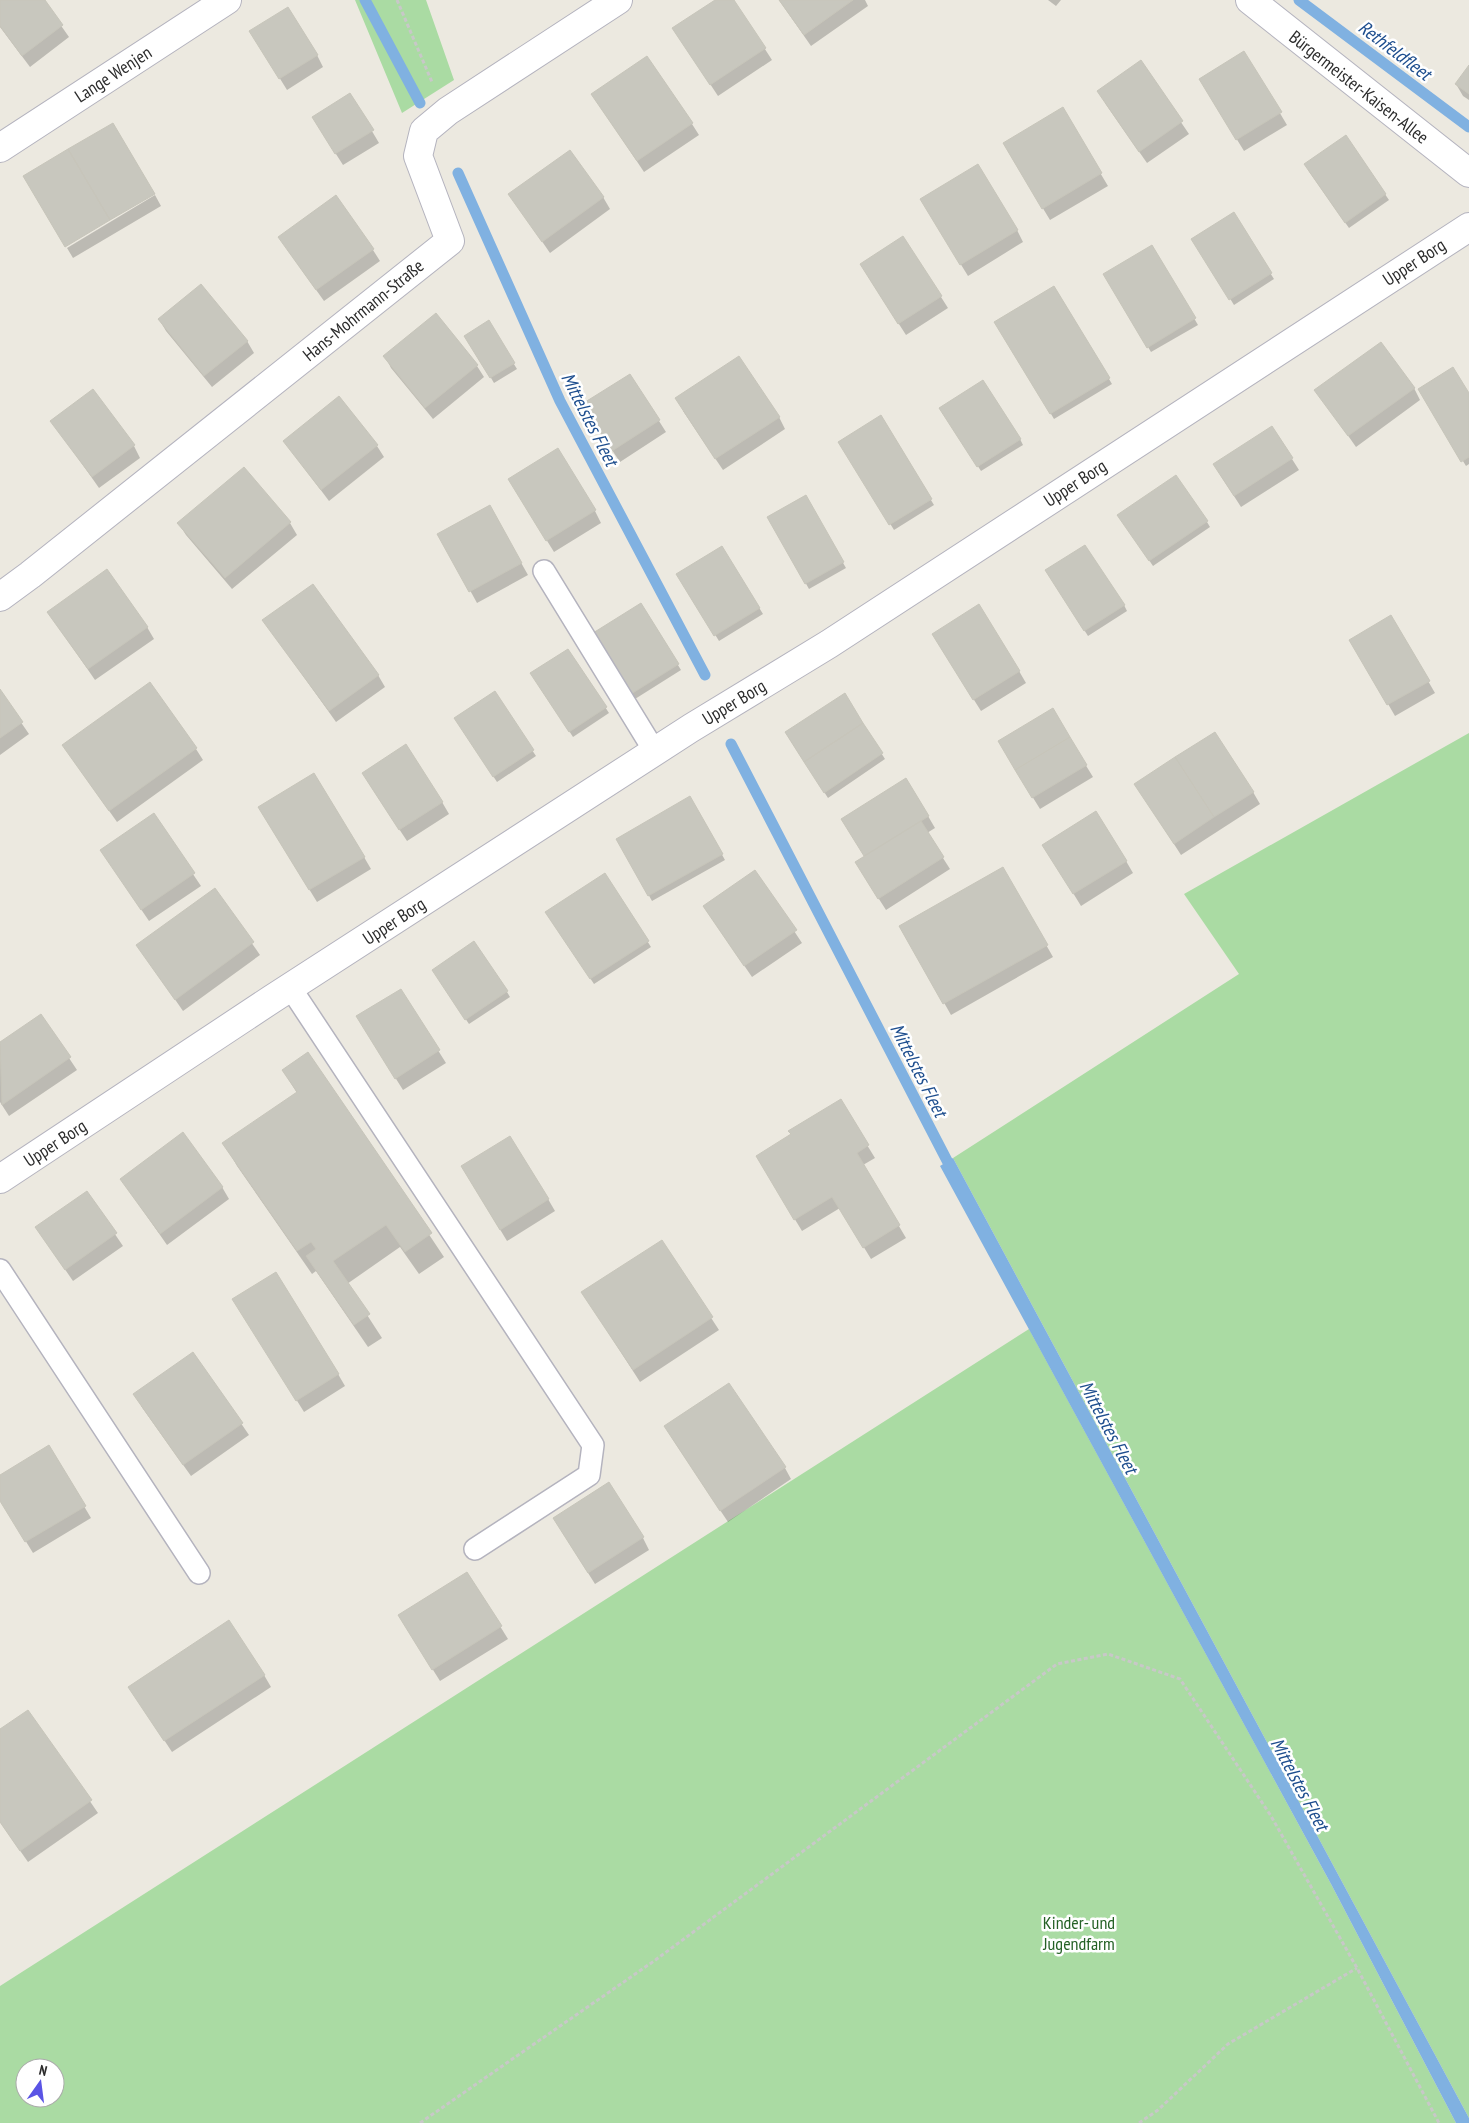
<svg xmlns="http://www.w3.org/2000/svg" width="1469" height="2123" viewBox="0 0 1469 2123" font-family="'PT Sans Narrow',sans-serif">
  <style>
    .green { fill: #aadba3; fill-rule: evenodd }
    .water { fill: #80b1e1 }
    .shadow { fill: #0003 }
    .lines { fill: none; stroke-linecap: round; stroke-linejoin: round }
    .stream { stroke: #80b1e1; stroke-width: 11 }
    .building { fill: #c8c7be; stroke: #c7c5ba }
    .service-casing { stroke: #b4b3be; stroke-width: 24 }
    .minor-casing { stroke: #b4b3be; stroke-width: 30 }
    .path { stroke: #c8c8c8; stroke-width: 3; stroke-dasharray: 4 2.5; stroke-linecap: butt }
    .service { stroke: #fff; stroke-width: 21 }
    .minor { stroke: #fff; stroke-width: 28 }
    .labels { text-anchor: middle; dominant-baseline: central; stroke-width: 5; stroke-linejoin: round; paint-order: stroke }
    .street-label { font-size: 18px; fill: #2c2c2c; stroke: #fff }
    .park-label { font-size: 18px; fill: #246125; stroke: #fff }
    .water-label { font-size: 19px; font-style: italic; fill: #1e4e8e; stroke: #fff }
  </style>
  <rect width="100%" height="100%" fill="#ece9e0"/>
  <path class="green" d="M 355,0 L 426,0 L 454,80 L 402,113 Z
    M 1469,733 L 1469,2118 L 953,1158 L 1239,974 L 1184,894 Z
    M 1029,1329 L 1331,1884 L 1456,2123 L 0,2123 L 0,1986 ZM 25,2068 L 55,2068 L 55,2098 L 25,2098 Z"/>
  <path class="water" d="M 953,1158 L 1469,2118 L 1469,2123 L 1456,2123 L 1331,1884 L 940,1166 Z"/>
  <path class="shadow" d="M 0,0 L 43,0 L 69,37 L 30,67 L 0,27 Z
    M 717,0 L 733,0 L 772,60 L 718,96 L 681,40 Z
    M 779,0 L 865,0 L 868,6 L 811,46 Z
    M 1048,0 L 1061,0 L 1056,6 Z
    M 258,43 L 317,55 L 323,67 L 287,90 Z
    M 1244,53 L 1287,125 L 1244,151 L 1207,91 Z
    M 1140,62 L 1189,134 L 1147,163 L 1105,103 Z
    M 1469,67 L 1469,100 L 1463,96 L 1456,84 Z
    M 350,94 L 379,143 L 343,165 L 320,129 Z
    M 600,106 L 692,124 L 699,135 L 644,172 Z
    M 1062,109 L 1108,186 L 1050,220 L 1004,144 Z
    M 1345,136 L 1389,200 L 1349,228 L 1308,170 Z
    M 155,195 L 161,206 L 73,258 L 67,248 Z
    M 510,195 L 603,197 L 610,209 L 550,253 Z
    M 928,211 L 1017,230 L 1023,242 L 968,276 Z
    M 1233,214 L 1274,279 L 1234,305 L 1193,239 Z
    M 1152,246 L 1198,325 L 1151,352 L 1105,274 Z
    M 287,249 L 373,250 L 380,261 L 324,301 Z
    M 868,276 L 941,297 L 948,308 L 906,335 Z
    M 1054,287 L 1112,384 L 1054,419 L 996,322 Z
    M 159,319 L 247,341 L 254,353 L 212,387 L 166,331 Z
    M 488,322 L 517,369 L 494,383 L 466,336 Z
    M 385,356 L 477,366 L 484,377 L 433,419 L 391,368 Z
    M 1414,388 L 1420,400 L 1356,447 L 1316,390 Z
    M 1419,389 L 1469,396 L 1469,464 L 1466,466 Z
    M 683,411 L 779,417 L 785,429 L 723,470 Z
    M 944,414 L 1020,439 L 1023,445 L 981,471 Z
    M 590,417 L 659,421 L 666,432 L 620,462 Z
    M 880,417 L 934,505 L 894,530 L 840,442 Z
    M 52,421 L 134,446 L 140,458 L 99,488 Z
    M 284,441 L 377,446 L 384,457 L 329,501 Z
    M 1292,459 L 1299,470 L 1241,507 L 1221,476 Z
    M 244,468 L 290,523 L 297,535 L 232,589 L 186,535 L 179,524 Z
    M 516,491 L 595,511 L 601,523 L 554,552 Z
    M 805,496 L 846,568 L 809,589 L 768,517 Z
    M 489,506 L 528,575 L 477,603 L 439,534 Z
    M 1122,520 L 1207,522 L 1210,527 L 1153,566 Z
    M 722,548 L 763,614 L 719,641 L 678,575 Z
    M 1050,576 L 1124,605 L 1127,611 L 1088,636 Z
    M 641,605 L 681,670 L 635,699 L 595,634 Z
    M 48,612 L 147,627 L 154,639 L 95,680 Z
    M 1391,617 L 1435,693 L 1395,716 L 1351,640 Z
    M 264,621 L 378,675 L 385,687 L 336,722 Z
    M 940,646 L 1019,671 L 1026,683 L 981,711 Z
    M 568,651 L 609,713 L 573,737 L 535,679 Z
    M 0,692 L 29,734 L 0,755 Z
    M 494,693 L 536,756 L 497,782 L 459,724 Z
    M 844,695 L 885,759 L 828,798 L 789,738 Z
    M 1052,710 L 1093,777 L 1040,809 L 1006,754 Z
    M 196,749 L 203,760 L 117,822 L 71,757 Z
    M 370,785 L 442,802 L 449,814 L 407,841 Z
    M 1253,792 L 1260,804 L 1181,855 L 1143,796 Z
    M 690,798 L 725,860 L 652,901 L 617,839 Z
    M 153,815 L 201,886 L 149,921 L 101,850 Z
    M 928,816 L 935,828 L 927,833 L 950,869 L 886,910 L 863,874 L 866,857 L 850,831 Z
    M 266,819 L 364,857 L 371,869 L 317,902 Z
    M 1051,857 L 1126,861 L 1133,873 L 1081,906 Z
    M 1003,869 L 1053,957 L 951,1015 L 901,927 Z
    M 755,872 L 802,943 L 752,977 L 704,907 Z
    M 605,875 L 651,947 L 594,984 L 550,918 Z
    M 215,890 L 260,955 L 183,1011 L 138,946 Z
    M 436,975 L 507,992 L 510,997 L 469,1024 Z
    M 400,990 L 446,1063 L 403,1090 L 364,1028 Z
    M 41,1016 L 77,1070 L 9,1116 L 0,1102 L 0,1044 Z
    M 308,1053 L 444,1257 L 419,1274 L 400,1247 L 347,1284 L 382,1338 L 368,1347 L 316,1271 L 312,1274 L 237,1166 L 224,1143 L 297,1093 L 283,1070 Z
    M 840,1101 L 875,1158 L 863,1165 L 906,1238 L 871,1259 L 840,1208 L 802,1231 L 757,1157 L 792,1135 Z
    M 469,1178 L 548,1199 L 555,1211 L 507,1241 Z
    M 121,1179 L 222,1187 L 229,1199 L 167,1245 Z
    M 87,1193 L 123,1246 L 73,1281 L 44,1239 Z
    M 661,1241 L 719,1330 L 640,1382 L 590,1304 Z
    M 241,1311 L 338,1374 L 345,1386 L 304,1412 Z
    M 193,1353 L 249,1435 L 191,1476 L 141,1406 Z
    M 672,1438 L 785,1468 L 791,1479 L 728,1522 Z
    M 49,1447 L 91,1518 L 33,1553 L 0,1499 L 0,1476 Z
    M 561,1530 L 643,1538 L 649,1550 L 595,1584 Z
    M 467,1573 L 508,1639 L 440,1681 L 406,1627 Z
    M 264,1675 L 271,1687 L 172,1752 L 137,1699 Z
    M 28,1711 L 98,1813 L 28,1862 L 0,1822 L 0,1731 Z"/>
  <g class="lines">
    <path class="stream" d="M 365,0 L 420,103
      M 1299,0 L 1469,127
      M 458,173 L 560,401 L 705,675
      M 731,744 L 955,1176"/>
  </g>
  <path class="building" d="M 0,0 L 45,0 L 63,25 L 22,56 L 0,26 Z
    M 715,0 L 734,0 L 766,48 L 710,85 L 672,28 Z
    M 779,0 L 853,0 L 804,35 Z
    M 288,7 L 318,55 L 279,79 L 249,31 Z
    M 1244,51 L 1282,112 L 1236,140 L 1199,79 Z
    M 647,56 L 693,123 L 637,161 L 591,94 Z
    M 1141,60 L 1183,121 L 1139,152 L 1097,91 Z
    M 1469,65 L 1469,94 L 1455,84 Z
    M 350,93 L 374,130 L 335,154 L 312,117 Z
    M 1063,107 L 1102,173 L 1042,209 L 1003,143 Z
    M 113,123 L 155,194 L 110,220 L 68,149 Z
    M 1346,135 L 1386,194 L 1345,223 L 1304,164 Z
    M 68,149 L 110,220 L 65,247 L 23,176 Z
    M 570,150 L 604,197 L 542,242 L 508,194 Z
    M 978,164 L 1018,230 L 960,265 L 920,199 Z
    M 336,195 L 374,249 L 316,290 L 278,237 Z
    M 1234,212 L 1272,273 L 1229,300 L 1191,239 Z
    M 903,236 L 942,296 L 898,324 L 860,264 Z
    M 1152,245 L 1196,318 L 1147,348 L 1103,274 Z
    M 201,284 L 248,341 L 204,376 L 158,319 Z
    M 1054,286 L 1110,378 L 1050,414 L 994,322 Z
    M 436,313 L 478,365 L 425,408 L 383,356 Z
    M 489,320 L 515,363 L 490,378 L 464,336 Z
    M 1381,342 L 1415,388 L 1348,436 L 1314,390 Z
    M 739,356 L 780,417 L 715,459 L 675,398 Z
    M 1453,367 L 1469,393 L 1469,457 L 1461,462 L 1418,389 Z
    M 630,374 L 660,420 L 612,451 L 582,404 Z
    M 983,380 L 1021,439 L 977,467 L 939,408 Z
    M 93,389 L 135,445 L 92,477 L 50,421 Z
    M 339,396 L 378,445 L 321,490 L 283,441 Z
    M 881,415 L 932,499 L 889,525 L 838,442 Z
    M 1272,426 L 1293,458 L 1234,496 L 1213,464 Z
    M 558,448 L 596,510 L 546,541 L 508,479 Z
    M 244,467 L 291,522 L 225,578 L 177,523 Z
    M 1176,475 L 1208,521 L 1149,561 L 1117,515 Z
    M 806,495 L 844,562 L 805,584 L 767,517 Z
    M 490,505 L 522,563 L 469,592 L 437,534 Z
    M 1085,545 L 1125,605 L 1084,631 L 1045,570 Z
    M 722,546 L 760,608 L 714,636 L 676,574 Z
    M 107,569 L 148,627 L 88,669 L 47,612 Z
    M 313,584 L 379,675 L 329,711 L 262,620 Z
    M 641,603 L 679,664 L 631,694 L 593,633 Z
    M 979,604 L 1020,671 L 973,700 L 932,634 Z
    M 1391,615 L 1430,681 L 1387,705 L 1349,640 Z
    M 568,649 L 607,707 L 569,732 L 530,673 Z
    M 150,682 L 197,748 L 109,811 L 62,745 Z
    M 0,689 L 23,722 L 0,738 Z
    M 495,691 L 534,750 L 493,777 L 454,718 Z
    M 845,693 L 863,723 L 804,762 L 785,732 Z
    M 1053,708 L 1070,737 L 1015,770 L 998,741 Z
    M 863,723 L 883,753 L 824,793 L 804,762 Z
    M 1215,732 L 1254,792 L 1214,817 L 1175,757 Z
    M 1070,737 L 1087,765 L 1032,798 L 1015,770 Z
    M 406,744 L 443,802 L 399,830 L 362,773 Z
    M 1175,757 L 1214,817 L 1174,844 L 1134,784 Z
    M 314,773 L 365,857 L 309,890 L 258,807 Z
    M 906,778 L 929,816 L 864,856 L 841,819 Z
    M 690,796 L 723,854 L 648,896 L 616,839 Z
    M 1096,811 L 1127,861 L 1073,894 L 1042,845 Z
    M 154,813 L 195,873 L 141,910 L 100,850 Z
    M 921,821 L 944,857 L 878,899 L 855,862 Z
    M 1003,867 L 1048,945 L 943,1004 L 899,926 Z
    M 755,870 L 797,930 L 744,966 L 703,906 Z
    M 605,873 L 649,941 L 590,979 L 545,912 Z
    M 215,888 L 254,942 L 175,1000 L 136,945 Z
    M 474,941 L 508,991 L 465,1020 L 432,970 Z
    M 401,989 L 440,1050 L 395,1079 L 356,1016 Z
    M 41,1014 L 71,1057 L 2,1105 L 0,1042 Z
    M 308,1052 L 432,1233 L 405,1252 L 386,1225 L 333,1261 L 370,1314 L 354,1325 L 306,1256 L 316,1249 L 311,1242 L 297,1251 L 222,1143 L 297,1092 L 282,1070 Z
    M 841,1099 L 869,1145 L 857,1153 L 900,1225 L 863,1248 L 832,1197 L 794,1220 L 756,1156 L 791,1134 L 788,1131 Z
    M 183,1132 L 223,1187 L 160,1234 L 120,1179 Z
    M 510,1136 L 549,1199 L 500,1230 L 461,1166 Z
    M 87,1191 L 117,1233 L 65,1270 L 35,1227 Z
    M 662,1240 L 713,1317 L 633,1370 L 581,1292 Z
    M 276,1272 L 339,1374 L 296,1401 L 232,1299 Z
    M 193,1352 L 243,1423 L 183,1465 L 133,1394 Z
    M 729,1383 L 786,1467 L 720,1511 L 664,1426 Z
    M 49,1445 L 86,1506 L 25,1542 L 0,1501 L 0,1475 Z
    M 609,1482 L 644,1537 L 588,1573 L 553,1518 Z
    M 467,1572 L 502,1626 L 432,1670 L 398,1615 Z
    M 229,1620 L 265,1675 L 164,1741 L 128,1687 Z
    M 28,1710 L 92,1800 L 20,1851 L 0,1822 L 0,1729 Z"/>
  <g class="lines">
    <g class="service-casing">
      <path id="service" d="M 544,571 L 655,752
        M 290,987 L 593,1445 L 589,1475 L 475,1549
        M 0,1270 L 199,1573"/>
    </g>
    <g class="minor-casing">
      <path id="minor" d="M 1250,0 L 1469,173
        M 0,148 L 227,0
        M 0,597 L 30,575 L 450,241 L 418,156 L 424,131 L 448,111 L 618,0
        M 0,1179 L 272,999 L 691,728 L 829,644 L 1469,227"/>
    </g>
    <path class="path" d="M 397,0 L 432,82
      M 420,2123 L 654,1961 L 1057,1664 L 1108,1654 L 1180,1679 L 1271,1816 L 1357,1968 L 1439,2123
      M 1139,2123 L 1158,2110 L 1228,2044 L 1357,1968"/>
    <use href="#service" class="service"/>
    <use href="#minor" class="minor"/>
  </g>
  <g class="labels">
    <g class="street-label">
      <text transform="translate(113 74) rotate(-33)">Lange Wenjen</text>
      <text transform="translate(1359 87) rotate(38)">Bürgermeister-Kaisen-Allee</text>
      <text transform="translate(1414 262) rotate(-33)">Upper Borg</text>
      <text transform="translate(363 310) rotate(-39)">Hans-Mohrmann-Straße</text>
      <text transform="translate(1075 483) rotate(-33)">Upper Borg</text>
      <text transform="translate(734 702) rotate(-31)">Upper Borg</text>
      <text transform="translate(394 921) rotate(-33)">Upper Borg</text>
      <text transform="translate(55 1143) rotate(-33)">Upper Borg</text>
    </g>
    <g class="park-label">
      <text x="1079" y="1922">Kinder- und<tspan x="1079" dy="21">Jugendfarm</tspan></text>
    </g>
    <g class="water-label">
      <text transform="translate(1395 50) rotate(37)">Rethfeldfleet</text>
      <text transform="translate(590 419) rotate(63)">Mittelstes Fleet</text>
      <text transform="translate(919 1070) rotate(63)">Mittelstes Fleet</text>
      <text transform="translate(1109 1427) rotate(62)">Mittelstes Fleet</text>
      <text transform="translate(1300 1784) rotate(62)">Mittelstes Fleet</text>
    </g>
  </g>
  <g transform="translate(40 2083) rotate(14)"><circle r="24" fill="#ffffff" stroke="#ababab"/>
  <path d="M0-4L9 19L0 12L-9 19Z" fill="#5a54e5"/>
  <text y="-8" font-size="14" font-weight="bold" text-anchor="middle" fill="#2c2c2c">N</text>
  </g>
</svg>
